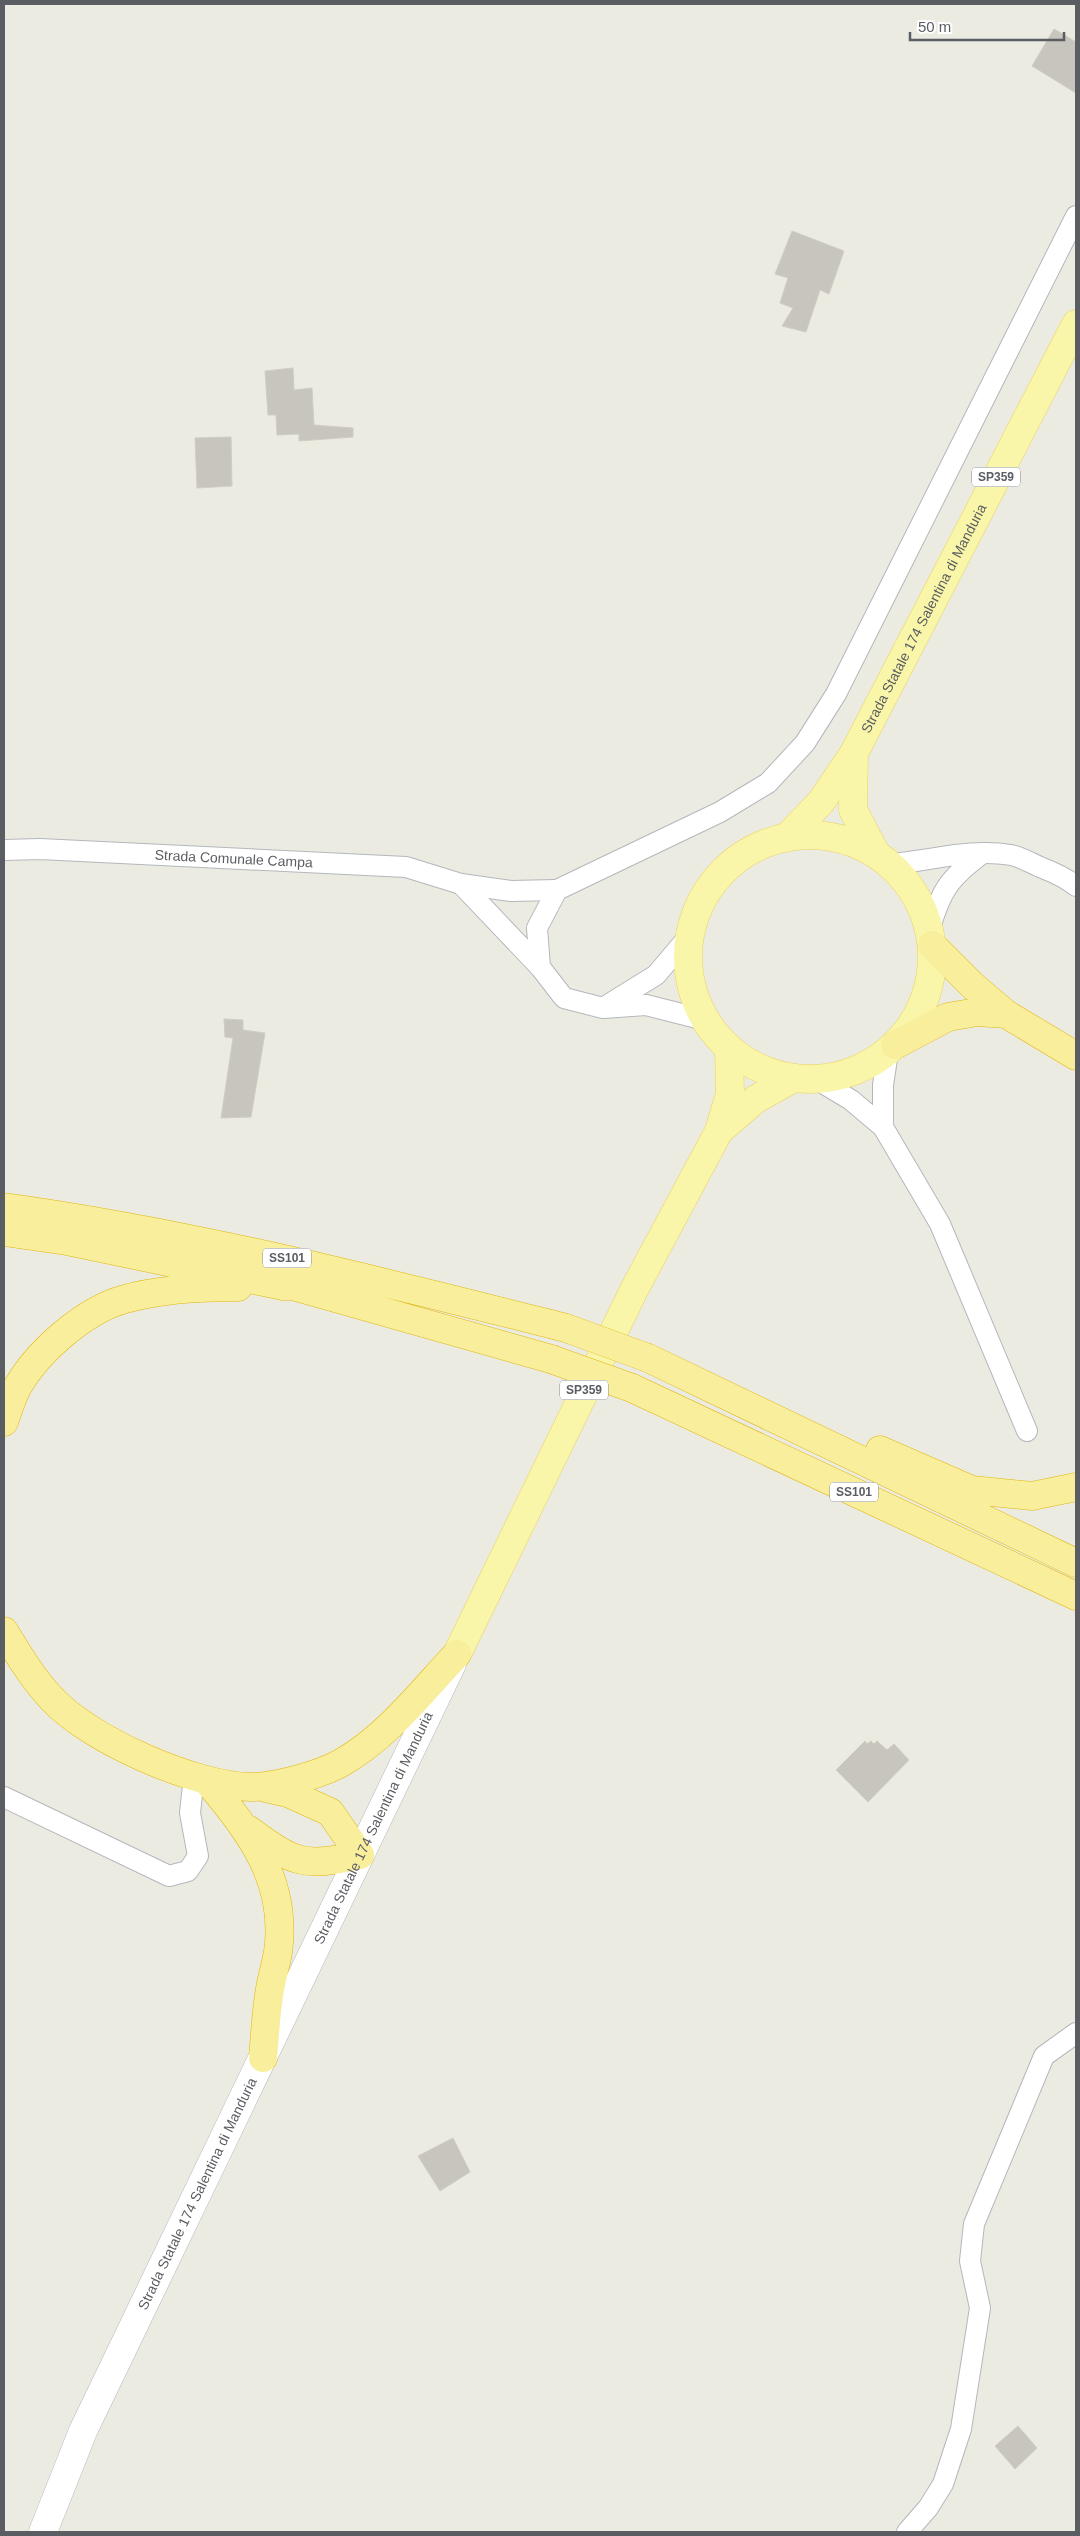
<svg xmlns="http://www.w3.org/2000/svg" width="1080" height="2536" viewBox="0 0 1080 2536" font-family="Helvetica,sans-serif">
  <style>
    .building { fill: #c8c5bf; stroke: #d0cdc1 }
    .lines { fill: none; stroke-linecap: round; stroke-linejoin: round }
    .minor-casing { stroke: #b4b7bb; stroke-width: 22 }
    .secondary-casing { stroke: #b5b7bd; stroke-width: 29 }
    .primary-casing { stroke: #e8d15f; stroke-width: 29 }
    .trunk-casing { stroke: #e0b60e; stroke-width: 29 }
    .minor { stroke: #fff; stroke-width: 20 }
    .secondary { stroke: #fff; stroke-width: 28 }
    .primary { stroke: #faf6a9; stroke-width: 28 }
    .trunk { stroke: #f8ee9c; stroke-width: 28 }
    .trunk-bridge-casing { stroke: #e0b60e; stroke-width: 29; stroke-linecap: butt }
    .trunk-bridge { stroke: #f8ee9c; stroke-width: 28 }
    .labels { text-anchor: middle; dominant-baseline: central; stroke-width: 4; stroke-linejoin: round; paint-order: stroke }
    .shield { fill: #fff; stroke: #8c8e91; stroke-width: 1 }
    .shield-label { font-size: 12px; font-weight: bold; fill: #5a5d62 }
    .street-label { font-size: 14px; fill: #5a5d62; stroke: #fff }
  </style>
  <rect width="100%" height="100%" fill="#ecebe2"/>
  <path class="building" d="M 1054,29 L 1076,42 L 1076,93 L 1032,66 Z
    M 792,231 L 844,251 L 829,294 L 820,290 L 806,332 L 782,326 L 793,308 L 780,303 L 788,278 L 775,274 Z
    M 293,368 L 294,390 L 312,388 L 314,425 L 353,428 L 353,437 L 299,441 L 299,434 L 277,435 L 276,415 L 268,415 L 265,371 Z
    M 231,437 L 232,486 L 197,488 L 195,438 Z
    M 224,1019 L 243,1020 L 243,1030 L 265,1033 L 251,1117 L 221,1118 L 233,1038 L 225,1037 Z
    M 865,1741 L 867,1744 L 871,1741 L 874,1744 L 877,1741 L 887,1750 L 894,1744 L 909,1760 L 868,1802 L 836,1770 Z
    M 453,2138 L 470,2172 L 440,2191 L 418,2156 Z
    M 1018,2426 L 1037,2448 L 1015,2469 L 995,2446 Z"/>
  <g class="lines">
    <g class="minor-casing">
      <g id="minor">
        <path id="s1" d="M 4,850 L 40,849 L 406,867 L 461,884 L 511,891 L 557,890"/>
        <path d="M 890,864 C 930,861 970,848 1011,855 C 1021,857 1031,863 1040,867 C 1053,872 1065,877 1076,886"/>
        <path d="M 461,884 L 540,967"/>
        <path d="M 929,931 C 941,890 949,878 983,853"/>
        <path d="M 606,1006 L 656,975 L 689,936"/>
        <path d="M 705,1020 L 646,1005 L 603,1008 L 564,998 L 540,967 L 537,928 L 557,890 L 720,812 L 768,783 L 805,743 L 836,694 L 1076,216"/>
        <path d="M 816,1079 L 851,1100 L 883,1127 L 940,1224 L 1027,1431"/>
        <path d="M 883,1127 L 883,1085 L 888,1052"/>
        <path d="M 4,1797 L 169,1876 L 188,1871 L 198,1856 L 190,1813 L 194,1776"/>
        <path d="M 907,2532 L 928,2508 L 943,2484 L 961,2429 L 980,2308 L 970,2261 L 974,2224 L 1044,2056 L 1076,2033"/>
      </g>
    </g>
    <g class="secondary-casing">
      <g id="secondary">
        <path id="s2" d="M 43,2532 L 83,2431 L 452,1664"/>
      </g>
    </g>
    <g class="primary-casing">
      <g id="primary">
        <path d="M 854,753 L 853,810 L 876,854"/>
        <circle cx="810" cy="957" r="122"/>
        <path id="s3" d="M 788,836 L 821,802 L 854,753 L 1076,324"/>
        <path d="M 719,1131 L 756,1099 L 794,1078"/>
        <path d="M 457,1654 L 634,1290 L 719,1131 L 730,1094 L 729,1048"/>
      </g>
    </g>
    <g class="trunk-casing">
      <path id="trunk" d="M 932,945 L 972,985 L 1006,1014 L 1076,1056
        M 895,1045 L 948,1017 L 977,1012 L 1006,1014
        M 4,1207 C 194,1233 380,1281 566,1328
        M 4,1232 L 67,1241 L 283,1286 L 293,1286 L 551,1359
        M 648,1358 L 1076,1563
        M 632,1388 L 1076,1596
        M 4,1422 C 8,1410 12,1397 18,1386 C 38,1351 85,1310 125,1299 C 161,1289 202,1287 238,1287
        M 880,1450 L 972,1490 L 1032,1496 L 1076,1487
        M 4,1631 C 18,1654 33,1679 52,1699 C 90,1740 195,1786 250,1787 C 276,1787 319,1775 341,1763 C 387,1737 421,1692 457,1654
        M 208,1782 C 250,1831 288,1882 278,1952 C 276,1964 272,1977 270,1989 C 266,2012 265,2035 263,2058
        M 249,1830 C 295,1864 304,1867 360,1855 L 330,1812 L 288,1793 L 266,1788"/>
    </g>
    <use href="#minor" class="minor"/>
    <use href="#secondary" class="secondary"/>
    <use href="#primary" class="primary"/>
    <use href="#trunk" class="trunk"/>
    <g class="trunk-bridge-casing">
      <path id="trunk-bridge" d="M 566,1328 L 648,1358
        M 551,1359 L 632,1388"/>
    </g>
    <use href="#trunk-bridge" class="trunk-bridge"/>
  </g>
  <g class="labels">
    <g class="shield">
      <rect x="972" y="467.5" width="48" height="19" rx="4"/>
      <rect x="263" y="1248.5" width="48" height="19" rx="4"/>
      <rect x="560" y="1380.5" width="48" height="19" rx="4"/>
      <rect x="830" y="1482.5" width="48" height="19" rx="4"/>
    </g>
    <g class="shield-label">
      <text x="996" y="477">SP359</text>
      <text x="287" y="1258">SS101</text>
      <text x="584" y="1390">SP359</text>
      <text x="854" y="1492">SS101</text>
    </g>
    <g class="street-label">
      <text stroke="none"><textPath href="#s3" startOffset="258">Strada Statale 174 Salentina di Manduria</textPath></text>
      <text stroke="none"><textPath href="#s1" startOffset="230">Strada Comunale Campa</textPath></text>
      <text stroke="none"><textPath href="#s2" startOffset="778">Strada Statale 174 Salentina di Manduria</textPath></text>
      <text stroke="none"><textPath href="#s2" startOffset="372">Strada Statale 174 Salentina di Manduria</textPath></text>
    </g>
  </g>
  <rect width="1080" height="2536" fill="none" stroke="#5a5d62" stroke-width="10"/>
  <path d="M910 32v8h154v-8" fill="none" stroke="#5a5d62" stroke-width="2.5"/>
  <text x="918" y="32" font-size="15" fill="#5a5d62" stroke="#ffffff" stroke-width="4" paint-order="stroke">50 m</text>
</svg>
